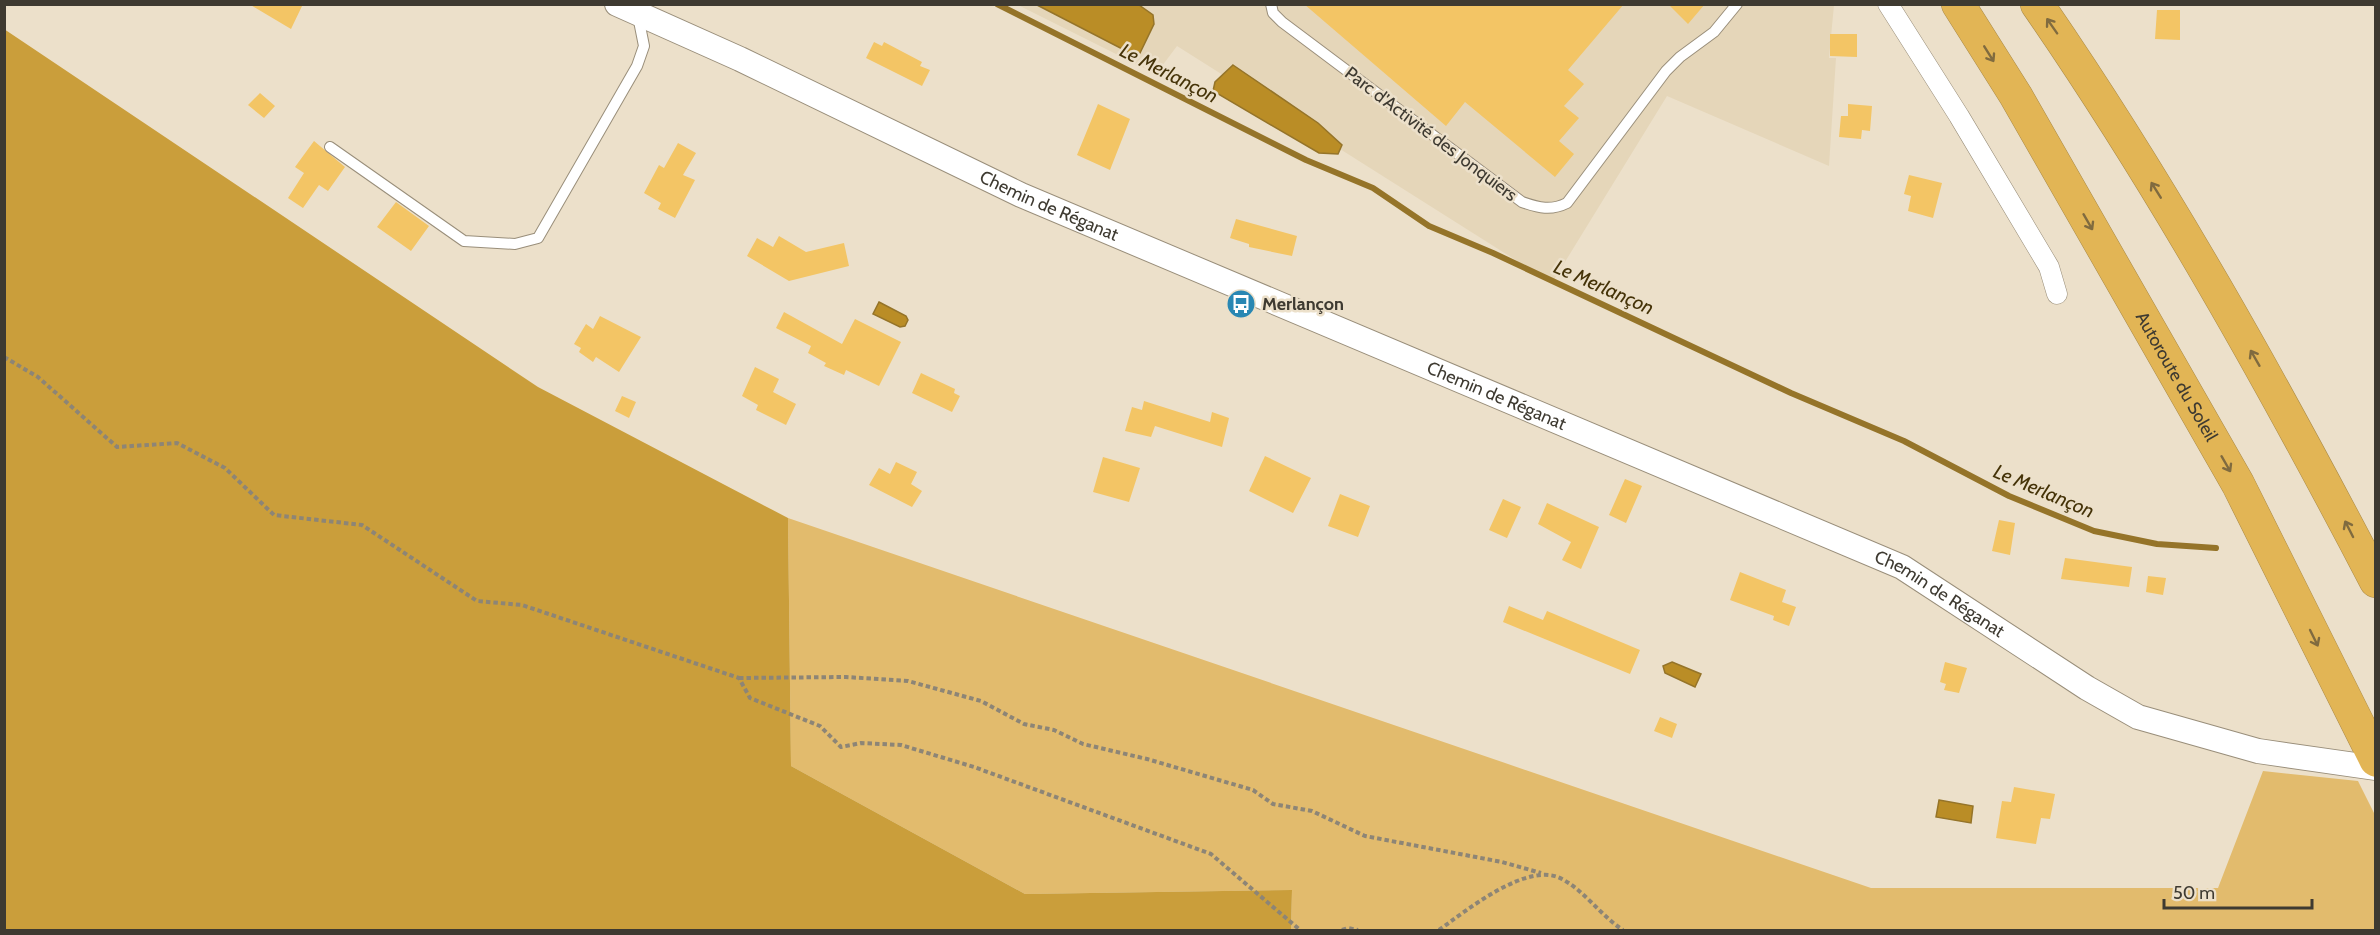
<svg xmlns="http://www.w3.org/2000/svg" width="2380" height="935" viewBox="0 0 2380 935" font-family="Cabin,sans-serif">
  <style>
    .built { fill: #e5d6b9 }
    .green { fill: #e2bb6d }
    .forest { fill: #ca9e3b }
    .water { fill: #ba8d26; stroke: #957429; stroke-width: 1.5 }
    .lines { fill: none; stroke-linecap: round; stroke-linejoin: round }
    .stream { stroke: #957429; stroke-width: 6 }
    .building { fill: #f3c565 }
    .service-casing { stroke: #998e7a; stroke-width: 12 }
    .minor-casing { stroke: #998e7a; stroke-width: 21 }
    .tertiary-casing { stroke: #998e7a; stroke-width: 26 }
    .motorway-casing { stroke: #a98a48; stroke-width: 34 }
    .path { stroke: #8d8576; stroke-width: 4; stroke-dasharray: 4.5 3; stroke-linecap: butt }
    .service { stroke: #fff; stroke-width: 10 }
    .minor { stroke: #fff; stroke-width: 20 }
    .tertiary { stroke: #fff; stroke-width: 24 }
    .motorway { stroke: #e2b555; stroke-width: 33 }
    .oneway { stroke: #806b3f }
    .labels { text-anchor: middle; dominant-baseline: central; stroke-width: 5; stroke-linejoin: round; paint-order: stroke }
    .street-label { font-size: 18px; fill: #3e3a31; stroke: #ece0ca }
    .poi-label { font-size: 18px; font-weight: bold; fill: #3e3a31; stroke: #ece0ca; text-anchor: start }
    .water-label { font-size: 20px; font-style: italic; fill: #453308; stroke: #ece0ca }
  </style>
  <rect width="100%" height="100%" fill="#ece0ca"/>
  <path class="built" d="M 1018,5 L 1834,5 L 1829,58 L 1836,58 L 1829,166 L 1667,96 L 1552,283 L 1177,46 L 1156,74 Z"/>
  <path class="green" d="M 788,518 L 1871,888 L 2218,888 L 2263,771 L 2358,781 L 2375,815 L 2375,930 L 1291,930 L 1292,890 L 1025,894 L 791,766 Z"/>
  <path class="forest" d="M 4,29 L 538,387 L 788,518 L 791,766 L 1025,894 L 1292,890 L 1291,930 L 5,930 Z"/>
  <path class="water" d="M 1037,5 L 1139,5 L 1153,15 L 1154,24 L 1140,53 L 1130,53 Z
    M 1233,65 L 1318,123 L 1342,145 L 1338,154 L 1319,153 L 1213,91 L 1215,82 Z
    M 879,302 L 906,316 L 908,320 L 905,326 L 900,327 L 873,314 Z
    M 1672,662 L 1701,674 L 1695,687 L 1665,673 L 1663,666 Z
    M 1939,800 L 1973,806 L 1971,823 L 1936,817 Z"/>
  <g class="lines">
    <path class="stream" d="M 997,4 L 1306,160 L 1373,188 L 1429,226 L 1493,253 L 1791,393 L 1904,441 L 2009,496 L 2094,531 L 2157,544 L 2216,548"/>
  </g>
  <path class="building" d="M 249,4 L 303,4 L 291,29 Z
    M 1304,4 L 1624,4 L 1568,70 L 1584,84 L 1564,106 L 1579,118 L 1559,141 L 1574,154 L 1555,177 L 1465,102 L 1446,126 Z
    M 1668,4 L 1705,4 L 1688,24 Z
    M 2157,10 L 2180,10 L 2180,40 L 2155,39 Z
    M 1830,34 L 1857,34 L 1857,57 L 1830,56 Z
    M 874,42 L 882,46 L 884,42 L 922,62 L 920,66 L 930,70 L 922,86 L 866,58 Z
    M 260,93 L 275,106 L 264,118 L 248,105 Z
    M 1098,104 L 1130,119 L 1110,170 L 1077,155 Z
    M 1848,104 L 1872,106 L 1870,131 L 1862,130 L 1861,139 L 1839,137 L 1841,116 L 1848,116 Z
    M 314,141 L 345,167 L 328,191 L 319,185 L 303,208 L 288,198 L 304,173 L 295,167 Z
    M 678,143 L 696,153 L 683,175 L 695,180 L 675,218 L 658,209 L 661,203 L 644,193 L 659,165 L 664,168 Z
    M 1909,175 L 1942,183 L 1933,218 L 1908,211 L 1911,196 L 1904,194 Z
    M 396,202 L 429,226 L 411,251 L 377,227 Z
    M 1236,219 L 1297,236 L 1292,256 L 1249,247 L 1249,244 L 1230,238 Z
    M 779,236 L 806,252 L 844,243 L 849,266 L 789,281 L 747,256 L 757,238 L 773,247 Z
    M 784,312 L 842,344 L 855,319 L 901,342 L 879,386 L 846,370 L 844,375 L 824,366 L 826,363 L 808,353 L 811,346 L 776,328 Z
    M 600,316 L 641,337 L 619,372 L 596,357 L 593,362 L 579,352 L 581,348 L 574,344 L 586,324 L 593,329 Z
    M 755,367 L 779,379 L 773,392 L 796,404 L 786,425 L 756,410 L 758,405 L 742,396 Z
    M 921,373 L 955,389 L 954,393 L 960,396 L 952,412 L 912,393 Z
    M 622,396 L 636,402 L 629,418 L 615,411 Z
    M 1144,401 L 1210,422 L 1212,412 L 1229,418 L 1222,447 L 1155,426 L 1151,437 L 1125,431 L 1132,407 L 1142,410 Z
    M 1265,456 L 1311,478 L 1293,513 L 1249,491 Z
    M 1103,457 L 1140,468 L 1129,502 L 1093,492 Z
    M 896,462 L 917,472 L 911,484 L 922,491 L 912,507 L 869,485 L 879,468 L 890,474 Z
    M 1625,479 L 1642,486 L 1626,523 L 1609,515 Z
    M 1340,494 L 1370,506 L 1358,537 L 1328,526 Z
    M 1503,499 L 1521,507 L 1507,538 L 1489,530 Z
    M 1547,503 L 1599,527 L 1581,569 L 1562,560 L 1571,542 L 1538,524 Z
    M 1999,520 L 2015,523 L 2010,555 L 1992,551 Z
    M 2065,558 L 2132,567 L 2129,587 L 2061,579 Z
    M 1740,572 L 1786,590 L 1782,602 L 1796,607 L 1789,626 L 1773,620 L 1774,616 L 1730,600 Z
    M 2148,576 L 2166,578 L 2163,595 L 2146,592 Z
    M 1509,606 L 1543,620 L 1547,611 L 1640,650 L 1630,674 L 1503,622 Z
    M 1945,662 L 1967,668 L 1959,693 L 1944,690 L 1946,684 L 1940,682 Z
    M 1660,717 L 1677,724 L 1672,738 L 1654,731 Z
    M 2014,787 L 2055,794 L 2050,819 L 2041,818 L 2036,844 L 1996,838 L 2002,801 L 2011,802 Z"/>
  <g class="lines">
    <g class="service-casing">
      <path id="service" d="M 1271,4 L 1273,13 L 1282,22 L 1522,202 C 1539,208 1551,211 1567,203 L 1666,71 L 1680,57 L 1714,32 L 1737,4
        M 330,147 L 464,241 L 515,244 L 538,238 L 637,66 L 644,46 L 638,16"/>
    </g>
    <g class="minor-casing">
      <path id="minor" d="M 1888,4 L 1959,116 L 2049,267 L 2057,294"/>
    </g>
    <g class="tertiary-casing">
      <g id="tertiary">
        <path id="s1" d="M 617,4 L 740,59 L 1021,195 L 1902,567 L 2087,688 L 2138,717 L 2258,751 L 2376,768"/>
      </g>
    </g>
    <g class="motorway-casing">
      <g id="motorway">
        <path id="s2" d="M 1958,4 L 2016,96 L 2238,484 L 2376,760"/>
        <path d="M 2037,4 C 2164,188 2273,384 2376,581"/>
      </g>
    </g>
    <path class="path" d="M 4,357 L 38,377 L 117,447 L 177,443 L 225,468 L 274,515 L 362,525 L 477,601 L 522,605 L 739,678 L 750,698 L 820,726 L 841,747 L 861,743 L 901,745 L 974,767 L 1211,854 L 1300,930
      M 739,678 L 846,677 L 908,681 L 981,701 L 1024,724 L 1054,730 L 1083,744 L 1147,759 L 1253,790 L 1273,804 L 1312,811 L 1365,836 L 1502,862 L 1541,873
      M 1342,930 L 1348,928 L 1358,930
      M 1439,930 C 1466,911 1528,860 1562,879 C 1586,892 1601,916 1623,930"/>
    <use href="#service" class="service"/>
    <use href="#minor" class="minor"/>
    <use href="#tertiary" class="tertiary"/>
    <use href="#motorway" class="motorway"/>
  </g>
  <defs><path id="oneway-shaft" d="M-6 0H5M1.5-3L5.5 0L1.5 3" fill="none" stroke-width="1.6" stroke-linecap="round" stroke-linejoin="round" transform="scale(1.5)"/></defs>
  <g class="oneway">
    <use href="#oneway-shaft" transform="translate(2052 26) rotate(-125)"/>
    <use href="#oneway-shaft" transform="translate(1989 54) rotate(58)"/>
    <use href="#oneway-shaft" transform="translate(2156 190) rotate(-122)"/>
    <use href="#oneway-shaft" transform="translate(2088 222) rotate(60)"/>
    <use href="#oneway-shaft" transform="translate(2255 358) rotate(-120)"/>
    <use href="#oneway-shaft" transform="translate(2226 464) rotate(60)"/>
    <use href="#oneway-shaft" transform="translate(2349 529) rotate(-117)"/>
    <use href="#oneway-shaft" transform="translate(2314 638) rotate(64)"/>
  </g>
  <defs>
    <g id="bus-disc" transform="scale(1.5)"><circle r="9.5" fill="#2987b3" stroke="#ece0ca"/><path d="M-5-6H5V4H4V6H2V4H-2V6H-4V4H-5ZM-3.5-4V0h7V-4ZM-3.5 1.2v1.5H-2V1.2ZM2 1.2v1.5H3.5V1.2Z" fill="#fff"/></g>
  </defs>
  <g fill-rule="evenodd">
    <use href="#bus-disc" x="1241" y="304"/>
  </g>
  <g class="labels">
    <g class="street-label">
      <text transform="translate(1431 134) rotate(37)">Parc d'Activité des Jonquiers</text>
      <text stroke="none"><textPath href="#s1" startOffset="477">Chemin de Réganat</textPath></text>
      <text stroke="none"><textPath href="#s2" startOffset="432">Autoroute du Soleil</textPath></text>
      <text stroke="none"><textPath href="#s1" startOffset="963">Chemin de Réganat</textPath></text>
      <text stroke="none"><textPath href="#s1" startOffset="1449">Chemin de Réganat</textPath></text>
    </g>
    <g class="poi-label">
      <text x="1262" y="304">Merlançon</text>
    </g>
    <g class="water-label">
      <text transform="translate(1169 73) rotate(27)">Le Merlançon</text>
      <text transform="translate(1604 287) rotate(24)">Le Merlançon</text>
      <text transform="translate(2044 491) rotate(23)">Le Merlançon</text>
    </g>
  </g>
  <rect width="2380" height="935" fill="none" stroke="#3e3a31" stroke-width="12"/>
  <path d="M2164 899v9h148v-9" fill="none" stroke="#3e3a31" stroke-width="3"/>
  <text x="2173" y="899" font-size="18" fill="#3e3a31" stroke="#ece0ca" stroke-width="4.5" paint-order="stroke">50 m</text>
</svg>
